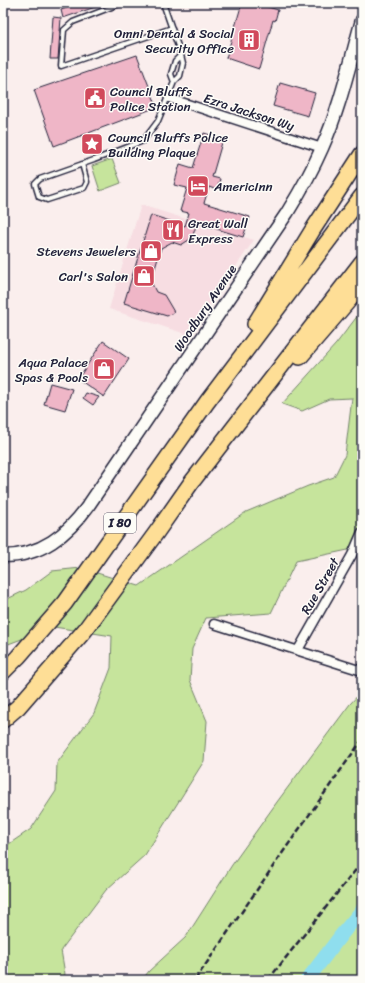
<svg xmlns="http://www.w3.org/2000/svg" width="365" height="983" viewBox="0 0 365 983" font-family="Sriracha,sans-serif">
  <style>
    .built { fill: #f7dde2 }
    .green { fill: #c6e49c; stroke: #74836c }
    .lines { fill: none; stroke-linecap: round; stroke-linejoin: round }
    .river { stroke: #8fdeee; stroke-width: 14 }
    .building { fill: #efb6c7; stroke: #22223b }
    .service-casing { stroke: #22223b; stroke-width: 7 }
    .minor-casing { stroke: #22223b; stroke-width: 11 }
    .secondary-casing { stroke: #22223b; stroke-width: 15 }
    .motorway-casing { stroke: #22223b; stroke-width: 18 }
    .service { stroke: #fdfcf7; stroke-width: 4 }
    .minor { stroke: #fdfcf7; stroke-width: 8 }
    .secondary { stroke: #fdfcf7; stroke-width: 12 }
    .motorway { stroke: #fede96; stroke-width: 15 }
    .rail { stroke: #22223b; stroke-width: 2.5; stroke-dasharray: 6 3; stroke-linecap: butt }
    .labels { text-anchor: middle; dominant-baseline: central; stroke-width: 3; stroke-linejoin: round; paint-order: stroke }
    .shield { fill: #fdfcf7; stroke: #646373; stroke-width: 1 }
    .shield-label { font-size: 12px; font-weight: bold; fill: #22223b }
    .poi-label { font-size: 13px; fill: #22223b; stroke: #fdfcf7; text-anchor: end }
    .street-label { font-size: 13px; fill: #22223b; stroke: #fdfcf7 }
  </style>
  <rect width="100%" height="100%" fill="#faeeed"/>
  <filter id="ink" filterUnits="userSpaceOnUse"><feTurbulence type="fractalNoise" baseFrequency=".025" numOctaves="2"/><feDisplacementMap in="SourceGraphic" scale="8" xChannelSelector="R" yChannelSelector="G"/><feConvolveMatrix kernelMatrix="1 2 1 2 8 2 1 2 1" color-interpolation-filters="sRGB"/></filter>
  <g filter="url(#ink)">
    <path class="built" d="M 141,205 L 254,240 L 189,335 L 109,309 Z"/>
    <path class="green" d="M 112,159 L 121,183 L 100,191 L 92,166 Z
      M 362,310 L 362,547 L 296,561 L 271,613 L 206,618 L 192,649 L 190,680 L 207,721 L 204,761 L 145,855 L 106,890 L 61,950 L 65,974 L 63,980 L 24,980 L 3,975 L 3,848 L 31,829 L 56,791 L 57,763 L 94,713 L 111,668 L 112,636 L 54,627 L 3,646 L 3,601 L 26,590 L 52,571 L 81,568 L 139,586 L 246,512 L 308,486 L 334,477 L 345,455 L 352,398 L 329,399 L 302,411 L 282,404 L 336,344 Z
      M 362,691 L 362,980 L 142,980 L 149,971 L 186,937 L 232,865 L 277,802 L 350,704 Z"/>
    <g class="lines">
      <path class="river" d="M 307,980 L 342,934 L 362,910"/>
    </g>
    <path class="building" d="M 81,3 L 104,3 L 104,4 L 63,18 L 61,10 Z
      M 242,3 L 255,3 L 278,10 L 275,21 L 273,20 L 259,69 L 226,58 Z
      M 53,17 L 61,18 L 58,59 L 50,59 Z
      M 137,55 L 157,107 L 54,146 L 34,90 Z
      M 280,83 L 315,93 L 308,116 L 273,106 Z
      M 204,133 L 223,139 L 212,177 L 220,179 L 217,190 L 209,187 L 204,203 L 250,217 L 243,237 L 197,223 L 192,238 L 181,245 L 172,242 L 161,248 L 151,282 L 156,292 L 164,295 L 174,312 L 167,316 L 124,303 L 151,215 L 185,226 L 189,213 L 180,211 L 187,188 L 174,185 L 180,164 L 193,168 Z
      M 103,341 L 129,359 L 104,397 L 78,379 Z
      M 50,383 L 72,389 L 65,410 L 44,404 Z
      M 86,393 L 99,397 L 93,405 L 83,398 Z"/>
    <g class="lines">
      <g class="service-casing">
        <path id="service" d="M 122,3 L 73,22 L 64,30 L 61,66 L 172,28
          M 163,3 L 181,55
          M 82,164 L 87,182 L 84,188 L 47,200 L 39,197 L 35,184 L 40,179 L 94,160 L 143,141 L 158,121 L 174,82 L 180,76 L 183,63 L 181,55 L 175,61 L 171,74 L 174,82"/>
      </g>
      <g class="minor-casing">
        <path id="minor" d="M 169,98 L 322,148
          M 214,624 L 362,671
          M 298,650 L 352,555 L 362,532"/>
      </g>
      <g class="secondary-casing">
        <path id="secondary" d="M 3,556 C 41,556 67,535 88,506 L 287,213 C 300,192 312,171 322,148 C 340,108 350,62 362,20"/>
      </g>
      <g class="motorway-casing">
        <path id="motorway" d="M 255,324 L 312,231 L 362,154
          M 300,357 L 362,285
          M 3,672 L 18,657 L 65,603 L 207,402 L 362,196
          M 3,720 L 18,707 L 85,630 L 156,533 L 191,483 L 362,262"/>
      </g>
      <use href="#service" class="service"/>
      <use href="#minor" class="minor"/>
      <use href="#secondary" class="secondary"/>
      <use href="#motorway" class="motorway"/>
      <path class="rail" d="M 195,980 L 283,852 L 362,740
        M 268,980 L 362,862"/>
    </g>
  </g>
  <defs>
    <g id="building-square" transform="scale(1.15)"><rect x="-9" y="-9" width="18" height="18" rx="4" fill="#d1495b" stroke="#fdfcf7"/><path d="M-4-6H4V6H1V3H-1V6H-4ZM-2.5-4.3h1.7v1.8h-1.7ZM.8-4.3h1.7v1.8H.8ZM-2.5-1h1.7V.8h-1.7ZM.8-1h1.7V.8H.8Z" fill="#fff"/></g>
    <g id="civic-square" transform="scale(1.15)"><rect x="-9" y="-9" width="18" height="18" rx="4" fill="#d1495b" stroke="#fdfcf7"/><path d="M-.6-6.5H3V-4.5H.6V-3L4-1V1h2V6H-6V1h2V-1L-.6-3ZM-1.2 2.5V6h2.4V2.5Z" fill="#fff"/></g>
    <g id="sight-square" transform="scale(1.15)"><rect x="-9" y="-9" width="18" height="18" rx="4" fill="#d1495b" stroke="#fdfcf7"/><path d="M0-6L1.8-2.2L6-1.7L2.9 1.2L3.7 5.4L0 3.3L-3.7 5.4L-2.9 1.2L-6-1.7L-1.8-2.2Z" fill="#fff"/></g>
    <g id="hotel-square" transform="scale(1.15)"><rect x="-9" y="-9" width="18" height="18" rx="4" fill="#d1495b" stroke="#fdfcf7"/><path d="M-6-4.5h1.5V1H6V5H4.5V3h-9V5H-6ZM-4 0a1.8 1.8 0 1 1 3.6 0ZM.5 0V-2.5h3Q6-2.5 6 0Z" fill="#fff"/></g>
    <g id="restaurant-square" transform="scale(1.15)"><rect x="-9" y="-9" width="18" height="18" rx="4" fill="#d1495b" stroke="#fdfcf7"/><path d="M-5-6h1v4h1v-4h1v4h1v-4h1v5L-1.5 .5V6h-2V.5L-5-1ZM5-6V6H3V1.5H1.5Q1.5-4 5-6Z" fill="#fff"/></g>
    <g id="shop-square" transform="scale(1.15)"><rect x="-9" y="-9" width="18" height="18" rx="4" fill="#d1495b" stroke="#fdfcf7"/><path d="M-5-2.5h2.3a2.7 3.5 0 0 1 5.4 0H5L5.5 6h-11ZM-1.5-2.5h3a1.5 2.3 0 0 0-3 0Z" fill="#fff"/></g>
  </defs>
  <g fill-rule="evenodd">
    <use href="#building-square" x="249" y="40"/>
    <use href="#civic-square" x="95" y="98"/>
    <use href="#sight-square" x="92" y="144"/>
    <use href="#hotel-square" x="198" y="186"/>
    <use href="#restaurant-square" x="173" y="230"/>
    <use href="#shop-square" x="151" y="251"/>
    <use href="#shop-square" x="144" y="276"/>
    <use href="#shop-square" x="104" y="369"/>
  </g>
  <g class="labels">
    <rect class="shield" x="104" y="513" width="32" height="20" rx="3"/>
    <g class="shield-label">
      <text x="120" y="523">I 80</text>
    </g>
    <g class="poi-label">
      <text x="234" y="33">Omni Dental &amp; Social<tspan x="234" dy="15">Security Office</tspan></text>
      <text x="110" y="91" text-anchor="start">Council Bluffs<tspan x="110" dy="15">Police Station</tspan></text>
      <text x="108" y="137" text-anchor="start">Council Bluffs Police<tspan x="108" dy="15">Building Plaque</tspan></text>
      <text x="214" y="186" text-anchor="start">AmericInn</text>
      <text x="188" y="223" text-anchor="start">Great Wall<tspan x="188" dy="15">Express</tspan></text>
      <text x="136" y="251">Stevens Jewelers</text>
      <text x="128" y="276">Carl's Salon</text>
      <text x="88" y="362">Aqua Palace<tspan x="88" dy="15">Spas &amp; Pools</tspan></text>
    </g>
    <g class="street-label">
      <text transform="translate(249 112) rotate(18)">Ezra Jackson Wy</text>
      <text transform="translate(205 308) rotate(-56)">Woodbury Avenue</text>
      <text transform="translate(320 586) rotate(-60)">Rue Street</text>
    </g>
  </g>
  <rect width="365" height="983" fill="none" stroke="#fdfcf7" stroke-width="16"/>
  <rect x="8" y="8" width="349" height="967" fill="none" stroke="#22223b" stroke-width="1.5" filter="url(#ink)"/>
</svg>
